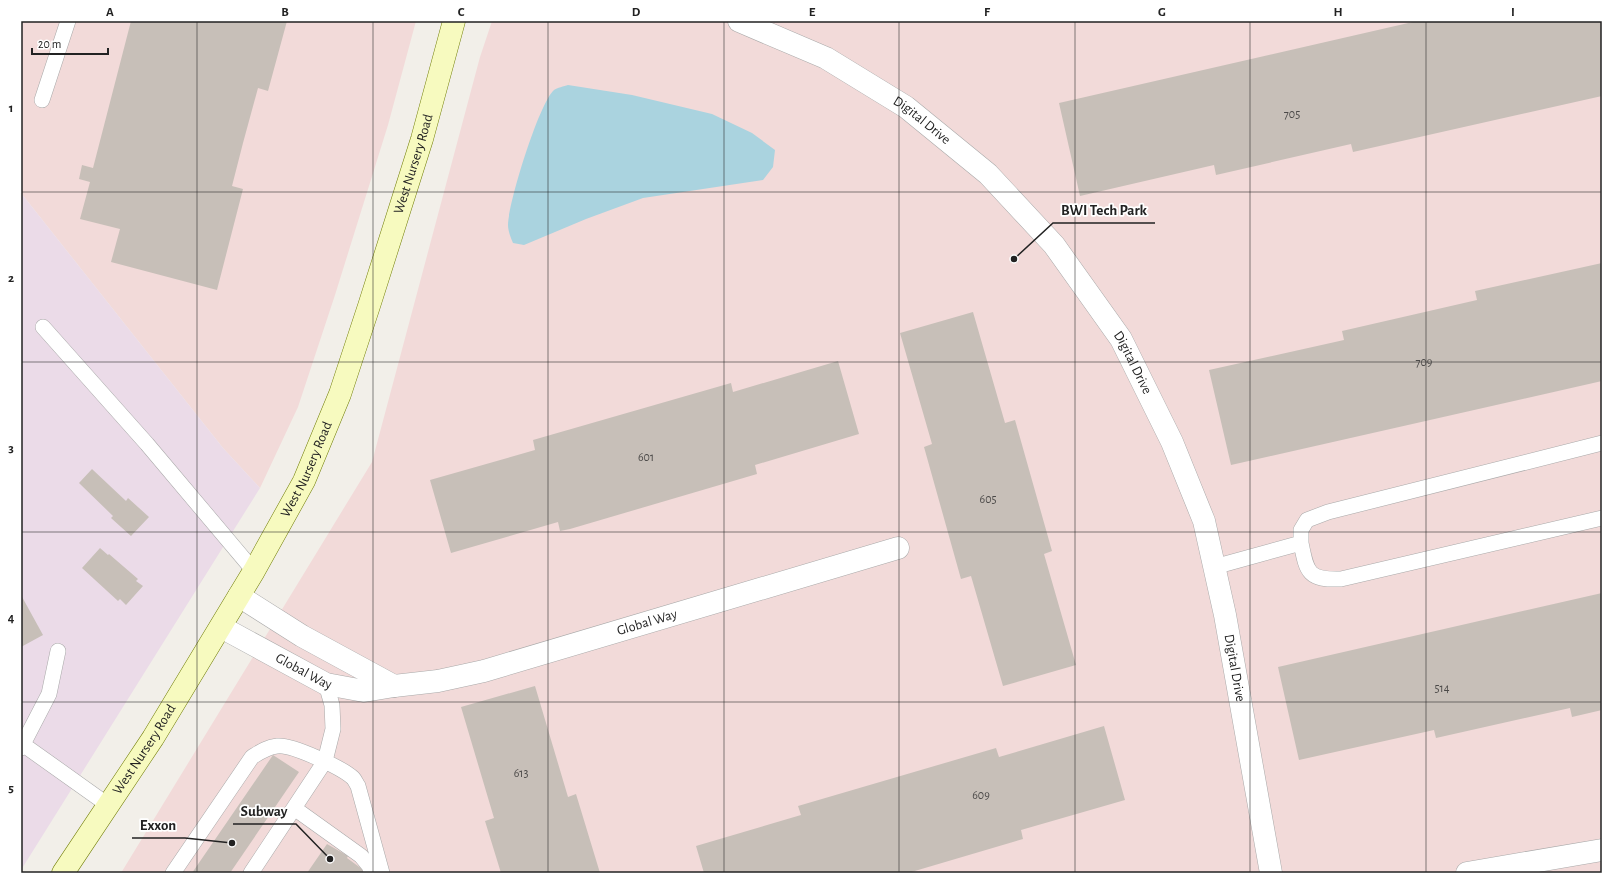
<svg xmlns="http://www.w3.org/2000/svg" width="1623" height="894" viewBox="0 0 1623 894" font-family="'Alegreya Sans',sans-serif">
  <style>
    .commercial { fill: #f2dad9 }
    .industrial { fill: #ebdbe8 }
    .water { fill: #aad3df }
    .building { fill: #c7bfb8 }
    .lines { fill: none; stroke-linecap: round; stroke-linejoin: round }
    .lane-casing { stroke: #a9a9a9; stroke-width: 16 }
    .street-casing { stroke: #a9a9a9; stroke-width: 23 }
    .secondary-casing { stroke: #707d05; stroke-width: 23 }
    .lane { stroke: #fff; stroke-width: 15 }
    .street { stroke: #fff; stroke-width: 22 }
    .secondary { stroke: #f7fabf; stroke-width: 22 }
    .grid { fill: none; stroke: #222; stroke-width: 1; stroke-opacity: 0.55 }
    .labels { text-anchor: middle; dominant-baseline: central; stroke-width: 3.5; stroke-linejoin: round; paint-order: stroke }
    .number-label { font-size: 12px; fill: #4b4948 }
    .street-label { font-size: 14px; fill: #222; stroke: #fff }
    .leader { fill: none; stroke: #222; stroke-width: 1.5 }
    .callout-dot { fill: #222; stroke: #fff; stroke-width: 1.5 }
    .callout-label { font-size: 15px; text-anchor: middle; font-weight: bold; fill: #222; stroke: #fff; stroke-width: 3.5; stroke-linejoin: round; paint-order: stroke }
    .neatline { fill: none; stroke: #222; stroke-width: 1.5 }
    .grid-label { font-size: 13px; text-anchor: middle; font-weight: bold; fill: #222 }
  </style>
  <rect width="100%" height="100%" fill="#f2efe9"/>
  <path class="commercial" d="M 21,21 L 416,21 L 388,125 L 335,295 L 298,407 L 260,488 L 223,448 L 21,193 Z
    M 492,21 L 1602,21 L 1602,873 L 121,873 L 372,462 L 480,57 Z"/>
  <path class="industrial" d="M 21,193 L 223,448 L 260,488 L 21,870 Z"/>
  <path class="water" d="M 568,85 L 632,95 L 712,114 L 752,133 L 775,150 L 773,167 L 763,180 L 643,198 L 586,219 L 524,245 L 513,243 C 511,238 508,231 508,225 C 508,204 539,103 554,90 C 557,88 564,86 568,85 Z"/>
  <path class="building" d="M 131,21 L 287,21 L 268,91 L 258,88 L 243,143 L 232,186 L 243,189 L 217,290 L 111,262 L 120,229 L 80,219 L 90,182 L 79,179 L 82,165 L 93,168 Z
    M 1417,21 L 1602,21 L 1602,96 L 1353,152 L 1351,144 L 1216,175 L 1214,165 L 1080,196 L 1059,103 Z
    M 1602,263 L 1602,381 L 1231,465 L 1209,370 L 1344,340 L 1342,331 L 1477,300 L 1475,291 Z
    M 973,312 L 1005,423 L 1015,420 L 1052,551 L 1044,554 L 1076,665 L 1003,686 L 971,576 L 961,579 L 924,447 L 932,444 L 900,333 Z
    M 838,361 L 859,434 L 755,465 L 757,474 L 570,529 L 560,531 L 558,522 L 451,553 L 430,480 L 535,450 L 533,440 L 731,383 L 733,392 Z
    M 92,469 L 126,501 L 128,498 L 149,517 L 131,536 L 111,518 L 113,516 L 79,483 Z
    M 100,548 L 108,555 L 109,554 L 138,579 L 136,581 L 143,586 L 126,605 L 120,599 L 118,601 L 82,568 Z
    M 1602,593 L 1602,710 L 1572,717 L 1570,708 L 1436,738 L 1434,730 L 1299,760 L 1278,667 Z
    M 21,595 L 43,635 L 21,647 Z
    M 535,686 L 568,797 L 576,794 L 600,873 L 501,873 L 485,821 L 494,818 L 461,707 Z
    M 1104,726 L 1125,800 L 1021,830 L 1023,839 L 908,873 L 704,873 L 696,846 L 801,815 L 798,806 L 996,748 L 999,757 Z
    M 273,755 L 299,772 L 230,873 L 192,873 Z
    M 327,844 L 348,856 L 347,858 L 362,869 L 363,873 L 307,873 Z"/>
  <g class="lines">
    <g class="lane-casing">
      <path id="lane" d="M 42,100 L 68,21
        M 43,327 L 147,444 L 254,571
        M 1301,543 C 1307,573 1308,580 1341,579 L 1602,518
        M 1214,567 L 1301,543 L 1301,530 L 1307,520 L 1328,512 L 1602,443
        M 21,743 L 108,805
        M 21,748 L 49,694 L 58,651
        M 294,808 L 361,856 L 370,867 L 371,873
        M 173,873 L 252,757 C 260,752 267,747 277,746 C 292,744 342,768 353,778 C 355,780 356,783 358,786 L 382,873
        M 251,873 L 325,761 L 333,729 L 332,705 L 326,684"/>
    </g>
    <g class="street-casing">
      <g id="street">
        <path id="s1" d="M 739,21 L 826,58 L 906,107 L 988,174 L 1054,245 L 1121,339 L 1172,442 L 1204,521 L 1225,615 L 1271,873"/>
        <path d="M 239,596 L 302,636 L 394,686"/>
        <path id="s2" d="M 221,627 L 326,684 L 364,691 L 394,686 L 438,681 L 484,671 L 898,548"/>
        <path d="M 1467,873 L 1602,850"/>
      </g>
    </g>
    <g class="secondary-casing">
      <g id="secondary">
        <path id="s3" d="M 63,873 L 153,738 L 254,571 L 304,481 L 340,394 L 369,306 L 422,139 L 454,21"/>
      </g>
    </g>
    <use href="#lane" class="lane"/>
    <use href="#street" class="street"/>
    <use href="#secondary" class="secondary"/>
  </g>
  <path class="grid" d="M 197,21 L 197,873M 373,21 L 373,873M 548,21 L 548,873M 724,21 L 724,873M 899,21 L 899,873M 1075,21 L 1075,873M 1250,21 L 1250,873M 1426,21 L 1426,873M 21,192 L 1602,192M 21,362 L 1602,362M 21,532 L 1602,532M 21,702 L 1602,702"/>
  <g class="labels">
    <g class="number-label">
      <text x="1292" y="114">705</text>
      <text x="1424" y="362">709</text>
      <text x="646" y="457">601</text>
      <text x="988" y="499">605</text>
      <text x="1442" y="688">514</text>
      <text x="521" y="773">613</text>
      <text x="981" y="795">609</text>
    </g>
    <g class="street-label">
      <text stroke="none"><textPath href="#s1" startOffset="209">Digital Drive</textPath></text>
      <text stroke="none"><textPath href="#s3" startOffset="796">West Nursery Road</textPath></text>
      <text stroke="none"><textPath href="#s1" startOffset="533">Digital Drive</textPath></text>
      <text stroke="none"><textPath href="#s3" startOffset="472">West Nursery Road</textPath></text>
      <text stroke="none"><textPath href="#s2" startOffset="450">Global Way</textPath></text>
      <text stroke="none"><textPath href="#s1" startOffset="857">Digital Drive</textPath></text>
      <text stroke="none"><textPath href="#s2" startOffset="94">Global Way</textPath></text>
      <text stroke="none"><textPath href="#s3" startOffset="148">West Nursery Road</textPath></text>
    </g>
  </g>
  <path class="leader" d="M1014 259L1053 223H1155M330 859L296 824H233M232 843L185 838H132"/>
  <g class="callout-dot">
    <circle cx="1014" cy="259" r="4"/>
    <circle cx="330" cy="859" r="4"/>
    <circle cx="232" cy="843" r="4"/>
  </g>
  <g class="callout-label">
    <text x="1104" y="215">BWI Tech Park</text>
    <text x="264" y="816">Subway</text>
    <text x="158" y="830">Exxon</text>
  </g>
  <rect width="1623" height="894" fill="none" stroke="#ffffff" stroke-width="44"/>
  <path d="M32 48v6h76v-6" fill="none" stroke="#222222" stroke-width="2"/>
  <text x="38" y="48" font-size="12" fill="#222222" stroke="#ffffff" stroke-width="3" paint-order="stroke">20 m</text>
  <rect x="22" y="22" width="1579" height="850" class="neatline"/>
  <g class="grid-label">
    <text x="110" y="16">A</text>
    <text x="285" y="16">B</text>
    <text x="461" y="16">C</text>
    <text x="636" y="16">D</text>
    <text x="812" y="16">E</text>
    <text x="987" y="16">F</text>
    <text x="1162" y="16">G</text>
    <text x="1338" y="16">H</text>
    <text x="1513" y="16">I</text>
    <text x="11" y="112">1</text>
    <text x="11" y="282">2</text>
    <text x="11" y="452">3</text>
    <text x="11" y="622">4</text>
    <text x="11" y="792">5</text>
  </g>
</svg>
